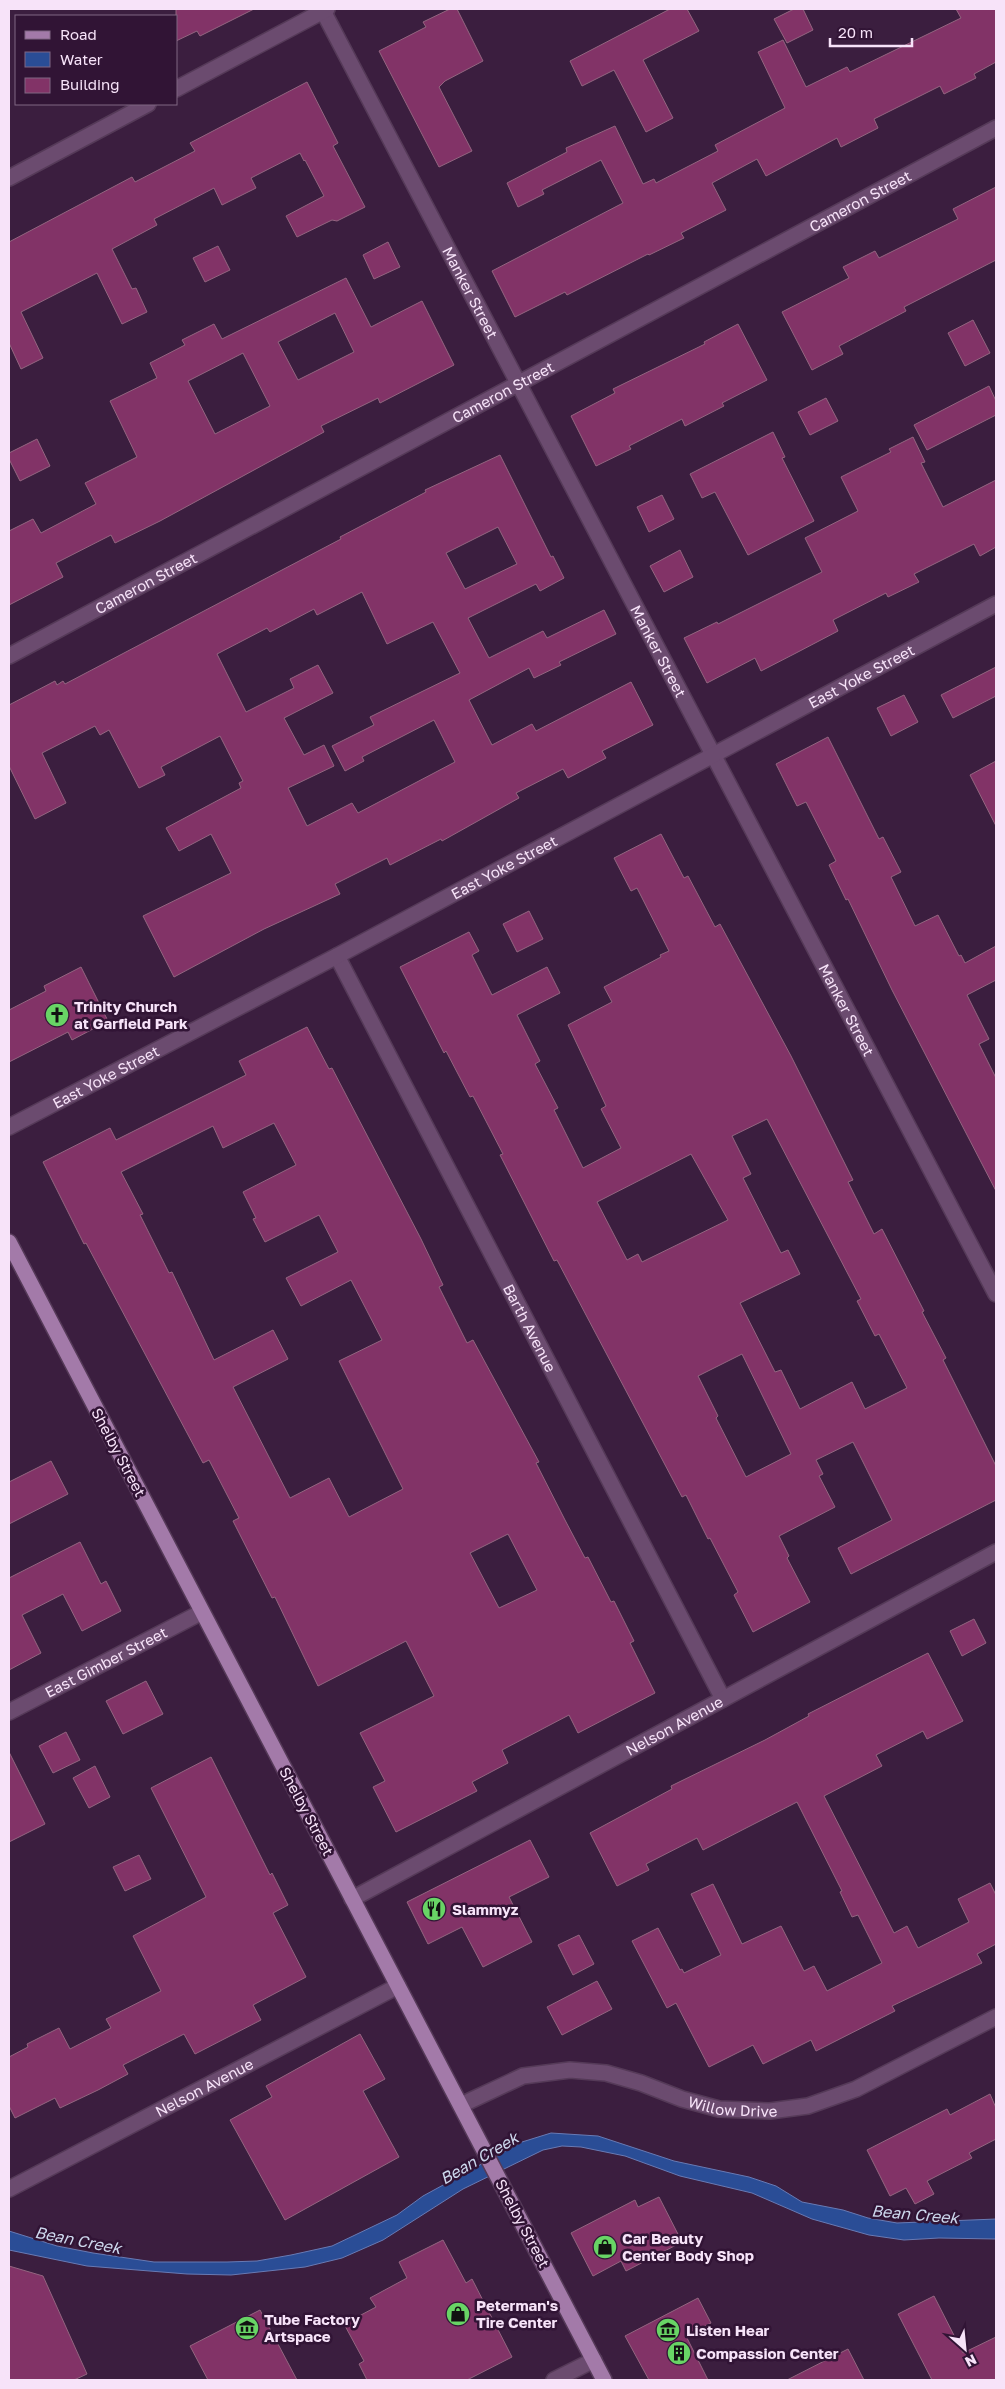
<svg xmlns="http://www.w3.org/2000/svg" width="1005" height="2389" viewBox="0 0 1005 2389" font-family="'Golos Text',sans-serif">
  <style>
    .water { fill: #2a4d96; stroke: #687ab4 }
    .building { fill: #823367; stroke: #936580; fill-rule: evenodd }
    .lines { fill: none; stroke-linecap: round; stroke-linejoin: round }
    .minor-casing { stroke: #553a58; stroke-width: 18 }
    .major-casing { stroke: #553a58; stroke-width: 18 }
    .minor { stroke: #6b4b6f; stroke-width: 15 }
    .major { stroke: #a37aa9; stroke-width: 15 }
    .labels { text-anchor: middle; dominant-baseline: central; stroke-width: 5; stroke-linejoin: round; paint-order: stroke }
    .street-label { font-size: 15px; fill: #f7e3f9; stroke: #311435 }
    .poi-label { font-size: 15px; font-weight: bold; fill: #f7e3f9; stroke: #311435; text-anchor: start }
    .water-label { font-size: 16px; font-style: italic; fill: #cdd8ed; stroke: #311435 }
  </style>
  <rect width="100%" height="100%" fill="#3b1e3f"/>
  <path class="water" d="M 551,2133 L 598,2136 L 674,2161 L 749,2177 L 776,2186 L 802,2202 L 843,2210 L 868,2218 L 897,2223 L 996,2219 L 996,2239 L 939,2238 L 904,2240 L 869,2235 L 812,2219 L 752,2193 L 680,2176 L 625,2156 L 581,2147 L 562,2146 L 543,2150 L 463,2189 L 383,2240 L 342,2258 L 305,2267 L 231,2275 L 187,2274 L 87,2266 L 9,2250 L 9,2231 L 57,2246 L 93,2253 L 154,2262 L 227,2262 L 257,2261 L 291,2255 L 332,2246 L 397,2215 L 423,2196 L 522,2142 Z"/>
  <path class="building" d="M 176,9 L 254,9 L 200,36 L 197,31 L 176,41 Z
    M 450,9 L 457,9 L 483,61 L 445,81 L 439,87 L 472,151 L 439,167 L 379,51 L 426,27 L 423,22 Z
    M 670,9 L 687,9 L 699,31 L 643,60 L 673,118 L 646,132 L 614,70 L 582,86 L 570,61 Z
    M 794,9 L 803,9 L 813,30 L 787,43 L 774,19 Z
    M 956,9 L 996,9 L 996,62 L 974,74 L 976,78 L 944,94 L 940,86 L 874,119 L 878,128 L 841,147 L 837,138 L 766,176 L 757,159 L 712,183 L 726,210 L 681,233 L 684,238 L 649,255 L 648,254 L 567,295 L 565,292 L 515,317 L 492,271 L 623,203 L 601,160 L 542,190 L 544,194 L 518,207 L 507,183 L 567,152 L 566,148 L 615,126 L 643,184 L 654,179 L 656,183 L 718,151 L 715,145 L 785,108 L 758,52 L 783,40 L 806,87 L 847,67 L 850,72 L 961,18 Z
    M 307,82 L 338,143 L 333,146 L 365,207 L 337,221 L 332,220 L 297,237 L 286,216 L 324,196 L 305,160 L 304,161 L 300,153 L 251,178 L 256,188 L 222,205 L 214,188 L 154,219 L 157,225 L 112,249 L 132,289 L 136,288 L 147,312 L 122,324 L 97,273 L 21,312 L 43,358 L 21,369 L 9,343 L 9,242 L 132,177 L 135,182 L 195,151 L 190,143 Z
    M 996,187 L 996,260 L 904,307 L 906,311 L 839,346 L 843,354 L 812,370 L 782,312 L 849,278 L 843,267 L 875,251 L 879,258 L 958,219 L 953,209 Z
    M 388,242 L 400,267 L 374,279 L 363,255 Z
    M 218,246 L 230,270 L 205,282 L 193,258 Z
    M 346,278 L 371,327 L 422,301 L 454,365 L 380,403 L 378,398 L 321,426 L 324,432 L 160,521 L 115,543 L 111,535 L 56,563 L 63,577 L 9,605 L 9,531 L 33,519 L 41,533 L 96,504 L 85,483 L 137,457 L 110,401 L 157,378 L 150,363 L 185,345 L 182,340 L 214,324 L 222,339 ZM 335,313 L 354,352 L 298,380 L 278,342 ZM 243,353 L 270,406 L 215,434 L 188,381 Z
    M 973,320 L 990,353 L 965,366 L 948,333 Z
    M 738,324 L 767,380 L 722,403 L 724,406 L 685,426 L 682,419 L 629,446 L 631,449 L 596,466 L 571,416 L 615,393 L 613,389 L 705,344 L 704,342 Z
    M 989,386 L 996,401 L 996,415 L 927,450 L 914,425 Z
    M 826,398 L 838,421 L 810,435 L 798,412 Z
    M 773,432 L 785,457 L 782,458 L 814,521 L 748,555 L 715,492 L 702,498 L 690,474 Z
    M 913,437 L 925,462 L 921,463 L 943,507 L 996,480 L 996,547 L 980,556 L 974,544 L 914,574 L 919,582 L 888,597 L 886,593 L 833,620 L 838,631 L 796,653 L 761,671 L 755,658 L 707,683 L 684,638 L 717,622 L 718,624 L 822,572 L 805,538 L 858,511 L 841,477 L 891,452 L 889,449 Z
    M 37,439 L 50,466 L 20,481 L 9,459 L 9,453 Z
    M 500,455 L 551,557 L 553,556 L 564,578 L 540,591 L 536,584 L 468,618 L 489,658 L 543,631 L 547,638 L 604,610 L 616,634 L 559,662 L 561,665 L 534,678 L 529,668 L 469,700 L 492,745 L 532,724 L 536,731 L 631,682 L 653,725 L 602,751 L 606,758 L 568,778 L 563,769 L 516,793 L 519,798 L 442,841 L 441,839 L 390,865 L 387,858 L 335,884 L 340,894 L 264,929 L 174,977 L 143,916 L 231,873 L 211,834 L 179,851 L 166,828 L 241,788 L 239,783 L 243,781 L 220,736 L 161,767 L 165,775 L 139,788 L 109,730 L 100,735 L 95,726 L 42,753 L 66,803 L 35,819 L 9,766 L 9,705 L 55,681 L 57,685 L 63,681 L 65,684 L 341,539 L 340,537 L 426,492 L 425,490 ZM 498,527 L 517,564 L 465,589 L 446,553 ZM 362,592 L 387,644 L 433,622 L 460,673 L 370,717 L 374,725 L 332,746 L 345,771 L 364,761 L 362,757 L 434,720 L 455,762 L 358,813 L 352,803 L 307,826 L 288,788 L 334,766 L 324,745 L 304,755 L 284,718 L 333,693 L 318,665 L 290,679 L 294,688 L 246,712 L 217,654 L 267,628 L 270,632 L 314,609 L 317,615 Z
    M 662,495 L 674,519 L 649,532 L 637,507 Z
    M 680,550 L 693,577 L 664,592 L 650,566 Z
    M 996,667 L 996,696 L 953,718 L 941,695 Z
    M 904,695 L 918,722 L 891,736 L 877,708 Z
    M 828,737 L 879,839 L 883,837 L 901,872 L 891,877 L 915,926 L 938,915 L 959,956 L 961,955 L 965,963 L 996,946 L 996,980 L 967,995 L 989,1039 L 979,1044 L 996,1078 L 996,1191 L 892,990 L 848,899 L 846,900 L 829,865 L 836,861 L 806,802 L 797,806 L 776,764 Z
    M 996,761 L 996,826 L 970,775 Z
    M 661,834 L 684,878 L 688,876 L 715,927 L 720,924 L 791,1056 L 853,1180 L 848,1182 L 874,1234 L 882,1229 L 924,1311 L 922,1312 L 946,1358 L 943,1360 L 996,1466 L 996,1500 L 851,1574 L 838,1548 L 892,1520 L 853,1442 L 816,1460 L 823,1474 L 819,1476 L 835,1507 L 779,1536 L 789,1556 L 787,1558 L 810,1602 L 753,1632 L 734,1595 L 738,1592 L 710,1538 L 708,1539 L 686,1495 L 682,1497 L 557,1260 L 554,1261 L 500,1155 L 503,1154 L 473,1096 L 470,1097 L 446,1051 L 444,1053 L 400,967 L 469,932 L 479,951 L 472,955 L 492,995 L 547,967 L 560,993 L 517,1015 L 540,1061 L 535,1064 L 558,1108 L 554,1110 L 583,1168 L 621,1148 L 601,1109 L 606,1106 L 568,1025 L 612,1002 L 604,987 L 661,957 L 660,955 L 669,951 L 637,888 L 631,891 L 614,858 ZM 767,1119 L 861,1299 L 857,1301 L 875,1336 L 879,1334 L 907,1388 L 865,1409 L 852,1382 L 800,1409 L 781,1370 L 775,1372 L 740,1303 L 800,1274 L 788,1250 L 781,1253 L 743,1178 L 751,1174 L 732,1136 ZM 691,1154 L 728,1220 L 642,1262 L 638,1254 L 627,1260 L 597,1202 ZM 742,1354 L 791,1454 L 746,1477 L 716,1418 L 718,1416 L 698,1376 Z
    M 529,911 L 543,939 L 517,952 L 503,924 Z
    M 81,967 L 108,1021 L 72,1040 L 68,1032 L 9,1062 L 9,1010 L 46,991 L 44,986 Z
    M 307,1027 L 329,1069 L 332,1068 L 421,1239 L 443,1285 L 439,1287 L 467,1343 L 473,1340 L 539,1462 L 536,1463 L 565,1520 L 585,1558 L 588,1557 L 611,1602 L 614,1601 L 634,1641 L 630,1643 L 655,1693 L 578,1733 L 569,1715 L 502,1750 L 508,1763 L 472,1782 L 477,1791 L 396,1832 L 373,1787 L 385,1781 L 360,1733 L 434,1696 L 406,1641 L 318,1686 L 275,1597 L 272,1598 L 233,1521 L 239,1518 L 209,1460 L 203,1463 L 86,1243 L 84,1244 L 43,1162 L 110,1128 L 116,1140 L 246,1075 L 239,1061 ZM 274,1123 L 296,1165 L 243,1192 L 256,1218 L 253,1219 L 265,1242 L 319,1215 L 338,1252 L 286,1278 L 301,1306 L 351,1280 L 382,1340 L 339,1361 L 403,1489 L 349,1517 L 329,1478 L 290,1498 L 233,1387 L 288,1359 L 273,1330 L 214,1360 L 172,1272 L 169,1273 L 140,1215 L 143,1214 L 121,1172 L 213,1126 L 223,1148 ZM 508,1534 L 537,1590 L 499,1608 L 470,1553 Z
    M 51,1461 L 68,1494 L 9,1524 L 9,1482 Z
    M 80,1542 L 101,1584 L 106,1581 L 121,1611 L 82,1631 L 63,1594 L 22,1615 L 41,1653 L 9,1670 L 9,1578 Z
    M 974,1619 L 986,1643 L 962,1656 L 950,1631 Z
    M 928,1653 L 963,1721 L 927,1739 L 923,1731 L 876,1755 L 882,1766 L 824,1796 L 894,1933 L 907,1926 L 918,1948 L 969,1922 L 958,1899 L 990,1883 L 996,1895 L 996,1944 L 977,1954 L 982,1963 L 892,2006 L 895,2011 L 816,2051 L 811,2040 L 763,2064 L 753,2045 L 709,2067 L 676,2003 L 667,2008 L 632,1941 L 658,1928 L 680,1970 L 682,1969 L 684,1973 L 721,1955 L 691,1894 L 713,1884 L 742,1944 L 781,1926 L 804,1971 L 814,1966 L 827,1991 L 882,1963 L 858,1915 L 852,1917 L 840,1892 L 842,1891 L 797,1802 L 703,1850 L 697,1838 L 646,1864 L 649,1870 L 617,1886 L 590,1833 L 672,1789 L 671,1786 L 765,1740 L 809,1716 L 808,1714 Z
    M 146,1681 L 163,1714 L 123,1734 L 106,1701 Z
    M 66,1732 L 80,1760 L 53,1773 L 39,1746 Z
    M 9,1752 L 45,1824 L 9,1842 Z
    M 211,1757 L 270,1875 L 272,1873 L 288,1905 L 273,1913 L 306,1977 L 253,2005 L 261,2020 L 195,2054 L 184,2034 L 123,2065 L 128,2074 L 98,2090 L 60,2108 L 55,2098 L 15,2118 L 9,2106 L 9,2057 L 28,2047 L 27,2044 L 59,2028 L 70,2049 L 111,2028 L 106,2019 L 161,1991 L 133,1936 L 206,1897 L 151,1788 Z
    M 95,1766 L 110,1797 L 89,1808 L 73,1778 Z
    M 530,1840 L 549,1877 L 509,1897 L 532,1942 L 483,1967 L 462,1927 L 428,1944 L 407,1902 Z
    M 139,1855 L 151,1879 L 125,1891 L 113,1867 Z
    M 579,1935 L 594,1964 L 573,1975 L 558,1945 Z
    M 597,1981 L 612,2009 L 562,2035 L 547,2007 Z
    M 360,2034 L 385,2079 L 363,2091 L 399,2157 L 285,2220 L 230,2120 L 272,2097 L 266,2086 Z
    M 990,2094 L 996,2108 L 996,2139 L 969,2153 L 972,2158 L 927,2181 L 934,2194 L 915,2204 L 906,2188 L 890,2196 L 867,2150 L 947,2109 L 950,2115 Z
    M 659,2197 L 682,2242 L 626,2271 L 621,2261 L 593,2276 L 571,2233 L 635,2200 L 638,2207 Z
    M 443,2240 L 466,2283 L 472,2279 L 512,2357 L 467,2380 L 367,2380 L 359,2364 L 364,2361 L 344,2324 L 376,2307 L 370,2298 L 407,2278 L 399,2262 Z
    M 9,2266 L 43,2276 L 87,2374 L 74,2380 L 9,2380 Z
    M 934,2296 L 963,2353 L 996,2337 L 996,2380 L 932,2380 L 898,2314 Z
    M 698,2298 L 711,2323 L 686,2336 L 708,2380 L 649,2380 L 625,2336 Z
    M 260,2310 L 297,2380 L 208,2380 L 190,2346 Z
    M 848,2349 L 864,2380 L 787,2380 Z"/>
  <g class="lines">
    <g class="minor-casing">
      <g id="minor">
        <path id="s1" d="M 322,9 L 996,1294"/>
        <path d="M 176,89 L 327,9"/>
        <path d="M 9,178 L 148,104"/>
        <path id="s2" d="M 9,656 L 996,128"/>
        <path id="s3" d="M 337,956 L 723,1699"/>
        <path id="s4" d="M 9,1127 L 337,956 L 996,604"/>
        <path id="s5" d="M 9,1712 L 202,1612"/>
        <path id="s6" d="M 352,1899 L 996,1552"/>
        <path id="s7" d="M 461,2105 L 523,2076 L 570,2070 L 606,2073 L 641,2083 L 682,2099 L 719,2109 L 770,2111 L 808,2106 L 856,2089 L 996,2017"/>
        <path id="s8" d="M 9,2189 L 398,1986"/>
        <path d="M 554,2380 L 594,2360"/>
      </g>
    </g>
    <g class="major-casing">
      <path id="major" d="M 9,1242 L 604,2380"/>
    </g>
    <use href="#minor" class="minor"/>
    <use href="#major" class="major"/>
  </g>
  <defs>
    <g id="church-disc" transform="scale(1.25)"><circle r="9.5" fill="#68d465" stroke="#311435"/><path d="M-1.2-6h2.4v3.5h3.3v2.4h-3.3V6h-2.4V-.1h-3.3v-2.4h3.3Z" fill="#111"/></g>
    <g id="restaurant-disc" transform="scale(1.25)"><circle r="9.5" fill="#68d465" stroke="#311435"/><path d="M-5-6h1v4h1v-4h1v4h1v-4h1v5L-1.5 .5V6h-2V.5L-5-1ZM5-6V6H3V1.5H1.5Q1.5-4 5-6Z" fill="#111"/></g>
    <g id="shop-disc" transform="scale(1.25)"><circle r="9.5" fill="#68d465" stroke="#311435"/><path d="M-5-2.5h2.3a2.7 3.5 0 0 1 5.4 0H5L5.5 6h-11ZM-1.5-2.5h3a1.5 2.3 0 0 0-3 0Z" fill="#111"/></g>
    <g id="museum-disc" transform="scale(1.25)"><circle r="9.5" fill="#68d465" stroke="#311435"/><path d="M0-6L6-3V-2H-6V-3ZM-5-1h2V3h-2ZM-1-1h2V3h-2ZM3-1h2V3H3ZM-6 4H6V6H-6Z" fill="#111"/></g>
    <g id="building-disc" transform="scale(1.25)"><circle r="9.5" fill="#68d465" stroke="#311435"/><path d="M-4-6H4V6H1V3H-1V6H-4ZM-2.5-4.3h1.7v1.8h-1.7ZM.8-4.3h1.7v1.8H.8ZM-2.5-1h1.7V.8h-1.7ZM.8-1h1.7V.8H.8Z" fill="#111"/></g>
  </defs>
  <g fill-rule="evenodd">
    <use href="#church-disc" x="57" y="1015"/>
    <use href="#restaurant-disc" x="434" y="1909"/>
    <use href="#shop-disc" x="605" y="2247"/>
    <use href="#shop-disc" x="458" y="2314"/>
    <use href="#museum-disc" x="247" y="2328"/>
    <use href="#museum-disc" x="668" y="2330"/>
    <use href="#building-disc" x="679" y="2353"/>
  </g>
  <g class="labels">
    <g class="street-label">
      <text stroke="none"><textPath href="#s2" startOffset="965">Cameron Street</textPath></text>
      <text stroke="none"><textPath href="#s1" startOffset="320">Manker Street</textPath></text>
      <text stroke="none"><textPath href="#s2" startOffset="560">Cameron Street</textPath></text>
      <text stroke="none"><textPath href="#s2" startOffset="155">Cameron Street</textPath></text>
      <text stroke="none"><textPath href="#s1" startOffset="725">Manker Street</textPath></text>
      <text stroke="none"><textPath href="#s4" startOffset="964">East Yoke Street</textPath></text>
      <text stroke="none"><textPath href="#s4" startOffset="559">East Yoke Street</textPath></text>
      <text stroke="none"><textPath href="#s1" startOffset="1130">Manker Street</textPath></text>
      <text stroke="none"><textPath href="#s4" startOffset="109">East Yoke Street</textPath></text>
      <text stroke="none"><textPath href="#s3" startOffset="419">Barth Avenue</textPath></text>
      <text transform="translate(119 1452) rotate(62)">Shelby Street</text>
      <text stroke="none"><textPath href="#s5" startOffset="109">East Gimber Street</textPath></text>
      <text stroke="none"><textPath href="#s6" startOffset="366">Nelson Avenue</textPath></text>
      <text transform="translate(307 1811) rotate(62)">Shelby Street</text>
      <text stroke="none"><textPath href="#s8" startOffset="220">Nelson Avenue</textPath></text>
      <text stroke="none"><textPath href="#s7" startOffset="284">Willow Drive</textPath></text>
      <text transform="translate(523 2223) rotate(62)">Shelby Street</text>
    </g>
    <g class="poi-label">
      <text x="74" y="1006">Trinity Church<tspan x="74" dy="17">at Garfield Park</tspan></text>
      <text x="452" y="1909">Slammyz</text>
      <text x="622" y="2238">Car Beauty<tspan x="622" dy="17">Center Body Shop</tspan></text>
      <text x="476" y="2305">Peterman's<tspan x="476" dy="17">Tire Center</tspan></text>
      <text x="264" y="2319">Tube Factory<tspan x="264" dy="17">Artspace</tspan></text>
      <text x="686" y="2330">Listen Hear</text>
      <text x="696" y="2353">Compassion Center</text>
    </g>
    <g class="water-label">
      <text transform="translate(479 2158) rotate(-30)">Bean Creek</text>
      <text transform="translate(915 2214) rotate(5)">Bean Creek</text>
      <text transform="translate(78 2240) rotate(11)">Bean Creek</text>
    </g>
  </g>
  <rect width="1005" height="2389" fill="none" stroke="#f7e3f9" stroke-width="20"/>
  <rect x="15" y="15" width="162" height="90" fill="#311435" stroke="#806783"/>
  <rect x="25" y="31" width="25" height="8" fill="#a37aa9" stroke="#806783"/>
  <text x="60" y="40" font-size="15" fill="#f7e3f9">Road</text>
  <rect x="25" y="52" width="25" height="15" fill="#2a4d96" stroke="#806783"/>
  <text x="60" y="65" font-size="15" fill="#f7e3f9">Water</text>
  <rect x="25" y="78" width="25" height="15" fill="#823367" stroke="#806783"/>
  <text x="60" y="90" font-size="15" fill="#f7e3f9">Building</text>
  <g transform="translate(965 2349) rotate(153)" stroke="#311435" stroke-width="4" paint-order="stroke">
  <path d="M0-4L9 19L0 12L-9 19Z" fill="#f7e3f9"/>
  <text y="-8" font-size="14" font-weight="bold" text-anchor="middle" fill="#f7e3f9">N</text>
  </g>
  <path d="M830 38v8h82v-8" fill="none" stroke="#f7e3f9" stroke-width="2.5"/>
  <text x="838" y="38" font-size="15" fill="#f7e3f9" stroke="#311435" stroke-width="4" paint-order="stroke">20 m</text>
</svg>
